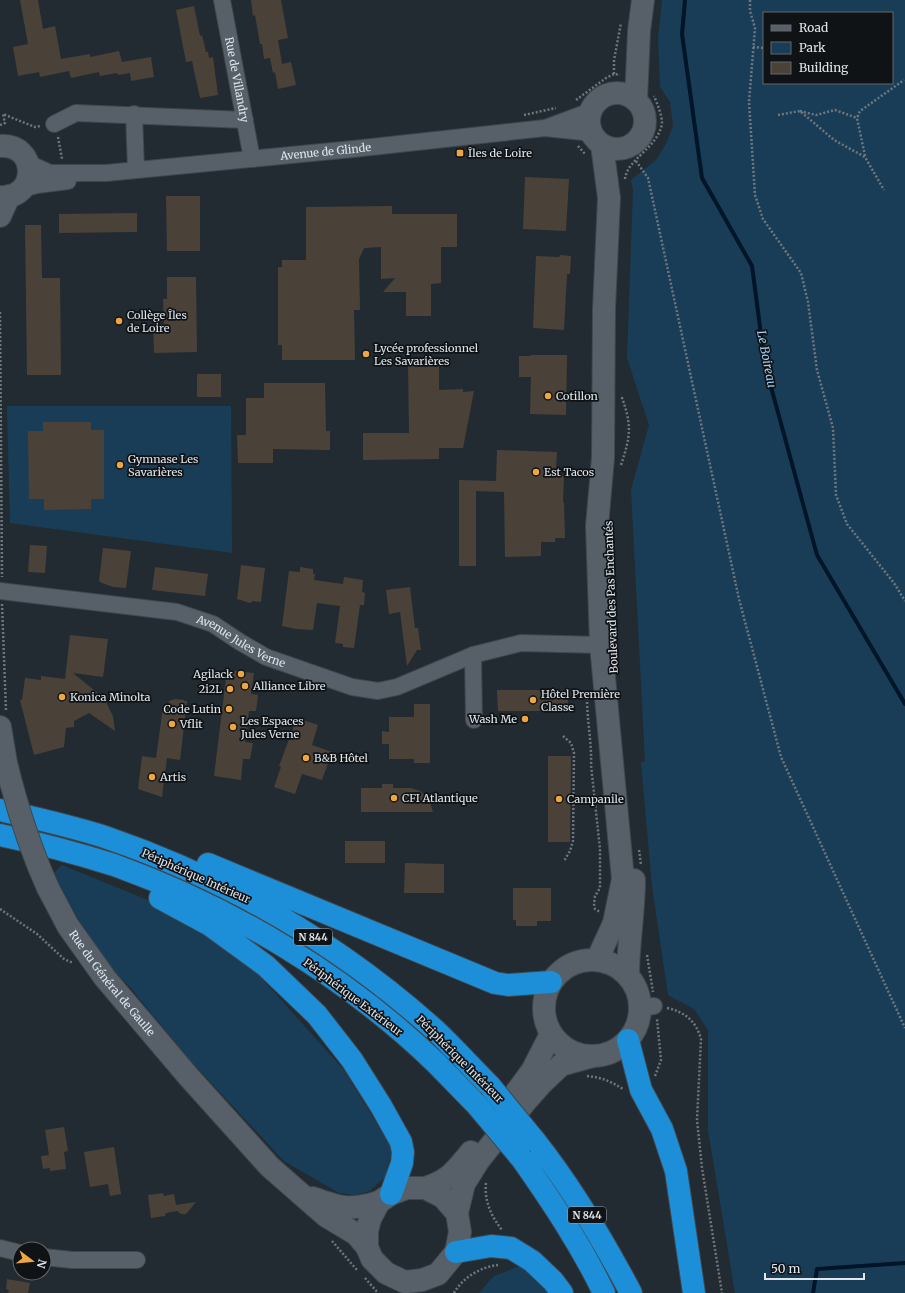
<svg xmlns="http://www.w3.org/2000/svg" width="905" height="1293" viewBox="0 0 905 1293" font-family="Merriweather,serif">
  <style>
    .green { fill: #1a3d57; fill-rule: evenodd }
    .lines { fill: none; stroke-linecap: round; stroke-linejoin: round }
    .stream { stroke: #001528; stroke-width: 4 }
    .building { fill: #4a4239 }
    .street-casing { stroke: #3f464c; stroke-width: 18 }
    .secondary-casing { stroke: #3f464c; stroke-width: 24 }
    .highway-casing { stroke: #3f464c; stroke-width: 24 }
    .path { stroke: #6f777d; stroke-width: 2.5; stroke-dasharray: 2 2; stroke-linecap: butt }
    .street { stroke: #576069; stroke-width: 16 }
    .secondary { stroke: #576069; stroke-width: 22 }
    .highway { stroke: #1d8fd8; stroke-width: 22 }
    .secondary-bridge-casing { stroke: #3f464c; stroke-width: 24; stroke-linecap: butt }
    .highway-bridge-casing { stroke: #3f464c; stroke-width: 24; stroke-linecap: butt }
    .secondary-bridge { stroke: #576069; stroke-width: 22 }
    .highway-bridge { stroke: #1d8fd8; stroke-width: 22 }
    .poi-dot { fill: #f0a63f; stroke: #0f1316; stroke-width: 1.5 }
    .labels { text-anchor: middle; dominant-baseline: central; stroke-width: 3.5; stroke-linejoin: round; paint-order: stroke }
    .shield { fill: #0f1316; stroke: #a1a6aa; stroke-width: 1 }
    .shield-label { font-size: 10px; font-weight: bold; fill: #dfe5ea }
    .street-label { font-size: 11px; fill: #dfe5ea; stroke: #0f1316 }
    .poi-label { font-size: 11px; fill: #dfe5ea; stroke: #0f1316; text-anchor: start }
    .water-label { font-size: 12px; font-style: italic; fill: #a4d0f5; stroke: #0f1316 }
  </style>
  <rect width="100%" height="100%" fill="#222b32"/>
  <path class="green" d="M 662,0 L 905,0 L 905,1293 L 735,1293 L 708,1130 L 708,1030 L 694,1009 L 668,995 L 652,886 L 641,762 L 645,761 L 631,490 L 649,425 L 627,358 L 633,189 L 631,180 L 656,160 L 666,144 L 673,126 L 670,102 L 660,87 L 658,39 ZM 764,13 L 892,13 L 892,83 L 764,83 Z
    M 7,406 L 231,406 L 232,553 L 10,523 Z
    M 62,865 L 155,903 L 239,953 L 343,1069 L 392,1148 L 386,1176 L 370,1191 L 355,1195 L 339,1193 L 284,1161 L 188,1058 L 130,987 L 106,963 L 85,932 L 54,873 Z
    M 520,1266 L 548,1293 L 479,1293 L 494,1276 Z"/>
  <g class="lines">
    <path class="stream" d="M 685,0 L 682,34 L 702,178 L 752,266 L 765,365 L 817,555 L 905,704
      M 813,1293 L 817,1269 L 905,1263"/>
  </g>
  <path class="building" d="M 20,0 L 38,0 L 43,29 L 55,26 L 61,59 L 90,54 L 90,57 L 119,51 L 122,62 L 151,57 L 154,77 L 131,81 L 130,73 L 118,75 L 117,73 L 100,76 L 99,72 L 71,78 L 69,71 L 40,77 L 39,72 L 18,76 L 13,47 L 28,44 Z
    M 251,0 L 281,0 L 288,38 L 278,40 L 282,64 L 291,62 L 296,85 L 278,89 L 275,72 L 273,73 L 270,58 L 264,59 L 262,44 L 260,44 L 255,15 L 253,16 Z
    M 194,6 L 200,36 L 202,35 L 206,52 L 208,52 L 209,58 L 213,57 L 218,95 L 200,98 L 192,61 L 186,62 L 176,10 Z
    M 525,177 L 569,179 L 566,231 L 523,229 Z
    M 166,196 L 200,196 L 200,251 L 167,251 Z
    M 392,206 L 392,214 L 457,214 L 457,247 L 441,247 L 441,283 L 431,284 L 431,316 L 406,316 L 406,292 L 383,292 L 395,278 L 381,279 L 381,247 L 364,248 L 359,259 L 360,310 L 354,310 L 355,360 L 282,360 L 282,345 L 278,345 L 278,267 L 282,267 L 282,260 L 306,260 L 306,207 Z
    M 137,213 L 137,232 L 59,233 L 59,214 Z
    M 25,225 L 41,225 L 42,278 L 60,278 L 61,375 L 27,375 Z
    M 560,255 L 571,256 L 570,274 L 567,274 L 564,330 L 533,328 L 536,256 L 559,257 Z
    M 167,277 L 196,277 L 197,352 L 154,353 L 153,324 L 164,324 L 163,299 L 167,299 Z
    M 531,355 L 567,355 L 566,415 L 530,414 L 531,377 L 519,377 L 519,356 L 531,356 Z
    M 408,364 L 439,365 L 439,390 L 463,389 L 463,392 L 474,391 L 463,448 L 439,448 L 439,459 L 363,460 L 363,433 L 409,433 Z
    M 197,374 L 221,374 L 221,397 L 197,397 Z
    M 264,383 L 325,383 L 326,431 L 330,431 L 330,450 L 273,449 L 273,463 L 238,463 L 237,435 L 246,435 L 246,398 L 264,398 Z
    M 43,422 L 91,422 L 91,430 L 104,430 L 104,499 L 91,499 L 91,509 L 44,510 L 44,499 L 29,499 L 28,431 L 43,431 Z
    M 497,450 L 557,452 L 556,467 L 564,476 L 563,502 L 564,502 L 565,538 L 555,538 L 555,542 L 541,542 L 541,556 L 505,557 L 504,492 L 476,491 L 476,566 L 459,566 L 459,480 L 496,481 Z
    M 30,545 L 47,546 L 45,573 L 28,572 Z
    M 103,548 L 131,551 L 126,588 L 113,587 L 102,583 L 99,581 Z
    M 241,565 L 265,568 L 261,602 L 253,601 L 250,603 L 237,599 Z
    M 155,567 L 208,574 L 205,596 L 152,590 Z
    M 300,567 L 313,569 L 313,574 L 315,574 L 314,580 L 343,584 L 344,577 L 363,580 L 362,592 L 365,593 L 364,605 L 360,605 L 354,648 L 343,647 L 343,644 L 335,643 L 340,606 L 317,603 L 313,630 L 296,629 L 282,626 L 289,571 L 300,572 Z
    M 410,587 L 415,628 L 418,628 L 421,650 L 417,650 L 407,666 L 400,612 L 389,614 L 386,590 Z
    M 70,635 L 108,639 L 103,677 L 73,673 L 100,695 L 106,702 L 113,716 L 115,731 L 89,713 L 74,721 L 74,727 L 66,728 L 64,747 L 34,755 L 20,700 L 22,700 L 25,678 L 41,680 L 41,676 L 65,679 Z
    M 227,670 L 254,673 L 251,694 L 258,695 L 256,711 L 249,711 L 245,742 L 253,743 L 250,759 L 243,759 L 241,780 L 214,776 Z
    M 497,690 L 568,690 L 568,711 L 498,711 Z
    M 175,699 L 184,700 L 184,701 L 187,701 L 180,760 L 167,758 L 162,797 L 138,789 L 142,756 L 156,758 L 163,707 L 168,707 L 169,701 Z
    M 414,704 L 430,704 L 430,763 L 414,763 L 414,759 L 389,759 L 389,744 L 382,744 L 382,731 L 389,732 L 389,717 L 414,717 Z
    M 297,718 L 318,725 L 312,745 L 332,752 L 322,780 L 302,774 L 295,794 L 274,787 L 281,767 L 279,766 Z
    M 548,756 L 571,756 L 570,842 L 548,842 Z
    M 382,784 L 393,784 L 393,788 L 411,788 L 420,791 L 429,799 L 433,812 L 361,812 L 361,788 L 382,788 Z
    M 345,841 L 385,841 L 385,863 L 345,863 Z
    M 405,863 L 444,864 L 444,893 L 404,893 Z
    M 513,888 L 551,888 L 551,921 L 537,921 L 537,926 L 516,926 L 516,920 L 513,920 Z
    M 64,1127 L 68,1151 L 64,1152 L 66,1169 L 50,1171 L 50,1168 L 43,1169 L 41,1156 L 49,1155 L 45,1130 Z
    M 114,1147 L 121,1194 L 110,1196 L 108,1184 L 90,1187 L 84,1152 Z
    M 163,1193 L 164,1196 L 174,1194 L 176,1205 L 196,1202 L 186,1214 L 181,1214 L 177,1211 L 166,1213 L 165,1216 L 151,1218 L 148,1195 Z
    M 7,1279 L 30,1283 L 28,1293 L 8,1293 L 9,1290 L 6,1289 Z"/>
  <g class="lines">
    <g class="street-casing">
      <g id="street">
        <path id="s1" d="M 222,0 L 252,159"/>
        <path d="M 134,114 L 136,170"/>
        <path d="M 54,124 L 76,113 L 245,120"/>
        <path d="M 548,127 L 591,111"/>
        <path id="s2" d="M 28,163 L 50,173 L 106,173 L 353,149 L 545,128 L 583,132 L 594,136"/>
        <path d="M 22,189 L 37,185 L 68,181"/>
        <path id="s3" d="M 0,591 L 177,612 L 213,624 L 240,642 L 266,657 L 352,687 L 378,691 L 397,687 L 473,655 L 521,643 L 601,645"/>
        <path d="M 473,655 L 474,720"/>
        <path d="M 640,1008 L 654,1006"/>
        <path d="M 0,1248 L 20,1253"/>
        <path d="M 44,1257 L 72,1260 L 137,1260"/>
      </g>
    </g>
    <g class="secondary-casing">
      <g id="secondary">
        <circle cx="617" cy="121" r="28"/>
        <path d="M 636,100 L 639,31 L 643,0"/>
        <path d="M 0,146 C 38,143 39,199 0,197"/>
        <path d="M 0,216 L 9,196"/>
        <path d="M 0,727 L 6,763"/>
        <path id="s4" d="M 48,888 L 68,926 L 105,978 L 188,1076 L 270,1167 L 326,1216 L 356,1234 L 367,1247"/>
        <path d="M 597,960 L 614,923 L 623,879 L 601,645 L 597,526 L 603,458 L 604,309 L 609,198 L 602,145"/>
        <circle cx="592" cy="1008" r="48"/>
        <path d="M 628,976 C 628,944 634,912 634,880"/>
        <path d="M 515,1094 L 532,1071 L 551,1034"/>
        <path d="M 407,1188 L 425,1188 L 443,1197 L 457,1213 L 460,1232 L 456,1252 L 438,1274 L 422,1280 L 405,1282 L 386,1273 L 372,1259 L 367,1247 L 367,1231 L 370,1219 L 379,1202 L 391,1194 Z"/>
        <path d="M 425,1188 C 449,1181 456,1170 471,1152"/>
        <path d="M 313,1198 C 341,1208 350,1211 379,1202"/>
        <path d="M 457,1213 L 464,1184 L 479,1160 L 526,1101 L 542,1083 L 561,1065 L 590,1057"/>
      </g>
    </g>
    <g class="highway-casing">
      <path id="highway" d="M 0,810 C 35,818 71,826 105,837 C 227,879 339,944 435,1030 C 454,1048 472,1068 490,1086
        M 0,835 C 38,843 76,853 114,865 C 231,907 346,976 436,1063 C 449,1076 462,1090 476,1104
        M 208,864 L 495,983 L 508,985 L 551,982
        M 160,898 L 210,925 L 266,966 L 317,1015 L 352,1060 L 381,1106 L 401,1142 L 403,1152 L 402,1163 L 391,1194
        M 628,1040 L 641,1090 L 662,1129 L 676,1171 L 694,1293
        M 535,1141 C 573,1189 603,1240 631,1293
        M 522,1159 C 552,1202 581,1245 604,1293
        M 456,1252 L 491,1246 L 511,1248 L 532,1261 L 553,1281 L 562,1293"/>
    </g>
    <path class="path" d="M 750,0 L 750,11 L 755,28 L 749,102 L 755,195 L 763,219 L 801,273 L 808,302 L 817,370 L 833,428 L 836,495 L 847,524 L 894,583 L 905,601
      M 753,47 L 764,48
      M 614,74 L 614,60 L 621,23
      M 576,100 L 606,78 L 614,74 L 620,75
      M 800,111 L 816,115 L 835,110 L 857,118
      M 524,115 L 556,108
      M 778,115 L 800,111 L 834,140 L 865,157 L 884,190
      M 0,125 L 5,123 L 3,114 L 35,127 L 40,126
      M 58,137 L 62,159
      M 633,145 L 641,156
      M 578,146 L 586,155
      M 865,156 L 857,118 L 860,111 L 904,80
      M 636,161 L 648,178 L 739,599 L 781,757 L 905,1028
      M 625,179 C 627,159 659,147 662,123 C 662,115 657,103 654,96
      M 0,312 L 2,577
      M 621,465 C 631,435 632,425 621,395
      M 2,604 L 6,711
      M 587,698 C 587,721 592,743 591,765 L 600,849 L 600,888 L 595,896 L 594,904 L 595,909 L 600,912
      M 563,736 L 571,743 L 574,753 L 573,841 L 570,851 L 564,861
      M 639,850 L 641,865
      M 0,909 L 37,934 L 64,959 L 73,963
      M 647,955 L 653,992
      M 667,1008 C 685,1012 696,1021 701,1039 L 697,1120 L 702,1168 L 722,1293
      M 587,1076 C 601,1077 612,1082 623,1089
      M 655,1076 L 661,1060 L 657,1019
      M 486,1183 C 484,1200 491,1216 502,1230
      M 332,1241 L 357,1270
      M 365,1278 L 378,1293
      M 454,1293 C 463,1277 481,1267 498,1265"/>
    <use href="#street" class="street"/>
    <use href="#secondary" class="secondary"/>
    <use href="#highway" class="highway"/>
    <g class="secondary-bridge-casing">
      <path id="secondary-bridge" d="M 6,763 C 17,808 29,846 48,888"/>
    </g>
    <g class="highway-bridge-casing">
      <path id="highway-bridge" d="M 490,1086 L 535,1141
        M 476,1104 L 522,1159"/>
    </g>
    <use href="#secondary-bridge" class="secondary-bridge"/>
    <use href="#highway-bridge" class="highway-bridge"/>
  </g>
  <g class="poi-dot">
    <rect x="456" y="149" width="8" height="8" rx="2"/>
    <circle cx="119" cy="321" r="4"/>
    <circle cx="366" cy="354" r="4"/>
    <circle cx="548" cy="396" r="4"/>
    <circle cx="120" cy="465" r="4"/>
    <circle cx="536" cy="472" r="4"/>
    <circle cx="241" cy="674" r="4"/>
    <circle cx="245" cy="686" r="4"/>
    <circle cx="230" cy="689" r="4"/>
    <circle cx="62" cy="697" r="4"/>
    <circle cx="533" cy="700" r="4"/>
    <circle cx="229" cy="709" r="4"/>
    <circle cx="525" cy="719" r="4"/>
    <circle cx="172" cy="724" r="4"/>
    <circle cx="233" cy="727" r="4"/>
    <circle cx="306" cy="758" r="4"/>
    <circle cx="152" cy="777" r="4"/>
    <circle cx="394" cy="798" r="4"/>
    <circle cx="559" cy="799" r="4"/>
  </g>
  <g class="labels">
    <g class="shield">
      <rect x="294" y="929" width="38" height="16" rx="3"/>
      <rect x="568" y="1207" width="38" height="16" rx="3"/>
    </g>
    <g class="shield-label">
      <text x="313" y="937">N 844</text>
      <text x="587" y="1215">N 844</text>
    </g>
    <g class="street-label">
      <text stroke="none"><textPath href="#s1" startOffset="81">Rue de Villandry</textPath></text>
      <text stroke="none"><textPath href="#s2" startOffset="301">Avenue de Glinde</textPath></text>
      <text transform="translate(611 597) rotate(-92)">Boulevard des Pas Enchantés</text>
      <text stroke="none"><textPath href="#s3" startOffset="249">Avenue Jules Verne</textPath></text>
      <text transform="translate(196 876) rotate(24)">Périphérique Intérieur</text>
      <text stroke="none"><textPath href="#s4" startOffset="115">Rue du Général de Gaulle</textPath></text>
      <text transform="translate(353 997) rotate(37)">Périphérique Extérieur</text>
      <text transform="translate(460 1059) rotate(45)">Périphérique Intérieur</text>
    </g>
    <g class="poi-label">
      <text x="468" y="153">Îles de Loire</text>
      <text x="127" y="315">Collège Îles<tspan x="127" dy="13">de Loire</tspan></text>
      <text x="374" y="348">Lycée professionnel<tspan x="374" dy="13">Les Savarières</tspan></text>
      <text x="556" y="396">Cotillon</text>
      <text x="128" y="459">Gymnase Les<tspan x="128" dy="13">Savarières</tspan></text>
      <text x="544" y="472">Est Tacos</text>
      <text x="233" y="674" text-anchor="end">Agilack</text>
      <text x="253" y="686">Alliance Libre</text>
      <text x="222" y="689" text-anchor="end">2i2L</text>
      <text x="541" y="694">Hôtel Première<tspan x="541" dy="13">Classe</tspan></text>
      <text x="70" y="697">Konica Minolta</text>
      <text x="221" y="709" text-anchor="end">Code Lutin</text>
      <text x="517" y="719" text-anchor="end">Wash Me</text>
      <text x="241" y="721">Les Espaces<tspan x="241" dy="13">Jules Verne</tspan></text>
      <text x="180" y="724">Vflit</text>
      <text x="314" y="758">B&amp;B Hôtel</text>
      <text x="160" y="777">Artis</text>
      <text x="402" y="798">CFI Atlantique</text>
      <text x="567" y="799">Campanile</text>
    </g>
    <g class="water-label">
      <text transform="translate(767 359) rotate(79)">Le Boireau</text>
    </g>
  </g>
  <rect x="763" y="12" width="130" height="72" fill="#0f1316" stroke="#62676b"/>
  <rect x="771" y="25" width="20" height="6" fill="#576069" stroke="#62676b"/>
  <text x="799" y="32" font-size="12" fill="#dfe5ea">Road</text>
  <rect x="771" y="42" width="20" height="12" fill="#1a3d57" stroke="#62676b"/>
  <text x="799" y="52" font-size="12" fill="#dfe5ea">Park</text>
  <rect x="771" y="62" width="20" height="12" fill="#4a4239" stroke="#62676b"/>
  <text x="799" y="72" font-size="12" fill="#dfe5ea">Building</text>
  <g transform="translate(32 1261) rotate(106)"><circle r="19" fill="#0f1316" stroke="#62676b"/>
  <path d="M0-3L7 15L0 10L-7 15Z" fill="#f0a63f"/>
  <text y="-6" font-size="11" font-weight="bold" text-anchor="middle" fill="#dfe5ea">N</text>
  </g>
  <path d="M765 1273v6h99v-6" fill="none" stroke="#dfe5ea" stroke-width="2"/>
  <text x="771" y="1273" font-size="12" fill="#dfe5ea" stroke="#0f1316" stroke-width="3" paint-order="stroke">50 m</text>
</svg>
